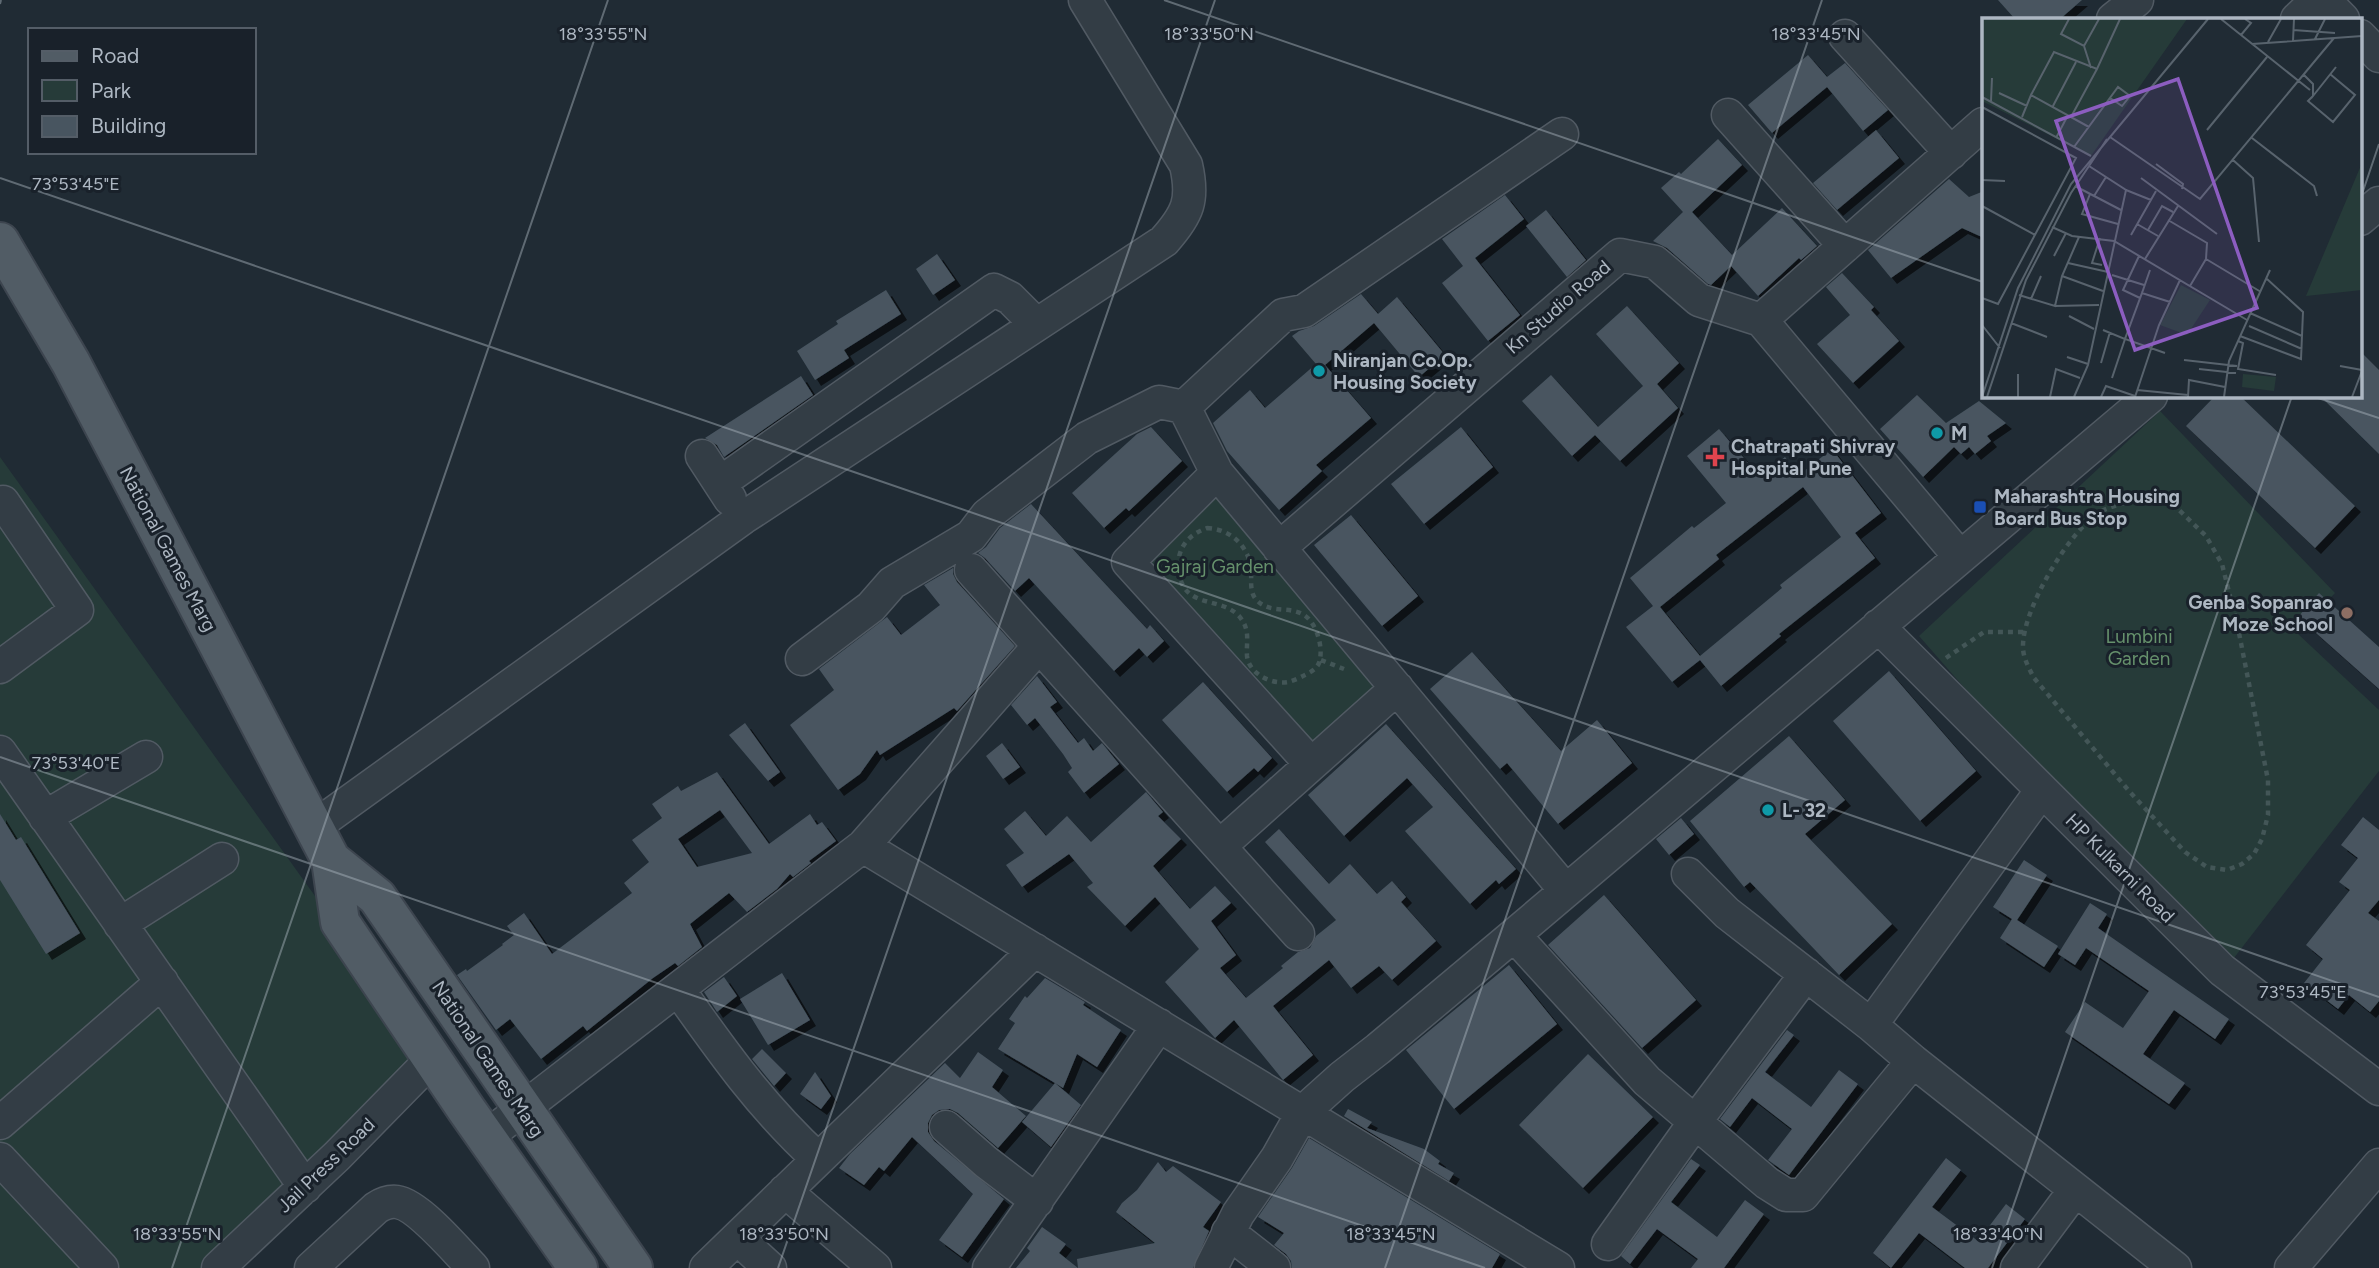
<svg xmlns="http://www.w3.org/2000/svg" width="2379" height="1268" viewBox="0 0 2379 1268" font-family="Figtree,sans-serif">
  <style>
    .green { fill: #263b39 }
    .building { fill: #485560; fill-rule: evenodd; filter: url(#shadow) }
    .lines { fill: none; stroke-linecap: round; stroke-linejoin: round }
    .minor-casing { stroke: #515a63; stroke-width: 35 }
    .major-casing { stroke: #3d454f; stroke-width: 42 }
    .path { stroke: #435657; stroke-width: 4.5; stroke-dasharray: 5 5; stroke-linecap: butt }
    .minor { stroke: #333d45; stroke-width: 32 }
    .major { stroke: #515c65; stroke-width: 38 }
    .ticks { fill: none; stroke: #adb7c2; stroke-width: 2; stroke-opacity: 0.45 }
    .culture-dot { fill: #0f9aa8; stroke: #19212a; stroke-width: 2.5 }
    .health-dot { fill: #e0444e; stroke: #19212a; stroke-width: 2.5 }
    .transit-dot { fill: #1a4fb4; stroke: #19212a; stroke-width: 2.5 }
    .education-dot { fill: #8d6e63; stroke: #19212a; stroke-width: 2.5 }
    .labels { text-anchor: middle; dominant-baseline: central; stroke-width: 6; stroke-linejoin: round; paint-order: stroke }
    .street-label { font-size: 19px; fill: #adb7c2; stroke: #19212a }
    .poi-label { font-size: 19px; font-weight: bold; fill: #adb7c2; stroke: #19212a; text-anchor: start }
    .park-label { font-size: 19px; fill: #66916c; stroke: #19212a }
    .inset-road { fill: none; stroke: #58636d; stroke-width: 2 }
    .view { fill: #8c5dc0; fill-opacity: 0.15; stroke: #8c5dc0; stroke-width: 3.5 }
    .inset-edge { fill: none; stroke: #adb7c2; stroke-width: 3.5 }
    .ticks-label { font-size: 18px; text-anchor: middle; fill: #adb7c2; stroke: #19212a; stroke-width: 6; stroke-linejoin: round; paint-order: stroke }
  </style>
  <defs>
    <filter id="shadow"><feDropShadow dx="6" dy="6" stdDeviation="0" flood-color="#0009"/></filter>
  </defs>
  <rect width="100%" height="100%" fill="#202b34"/>
  <path class="green" d="M 2160,411 L 2335,593 L 2297,633 L 2379,710 L 2379,771 L 2230,963 L 2046,781 L 1919,636 Z
    M 0,457 L 432,1059 L 220,1268 L 0,1268 Z
    M 1217,473 L 1397,688 L 1311,764 L 1128,562 Z"/>
  <path class="building" d="M 1998,0 L 2082,0 L 2060,19 L 2015,19 Z
    M 1808,55 L 1827,77 L 1845,63 L 1888,110 L 1863,131 L 1827,87 L 1772,133 L 1748,105 Z
    M 1876,130 L 1899,158 L 1837,210 L 1813,183 Z
    M 1718,139 L 1742,165 L 1692,212 L 1732,255 L 1782,208 L 1817,246 L 1801,260 L 1799,258 L 1758,296 L 1731,266 L 1711,285 L 1708,284 L 1667,248 L 1653,241 L 1683,212 L 1661,188 L 1679,172 L 1681,174 Z
    M 1949,179 L 1969,197 L 1984,191 L 1984,238 L 1962,228 L 1891,278 L 1868,250 Z
    M 1505,195 L 1524,219 L 1475,258 L 1520,315 L 1488,341 L 1442,283 L 1463,266 L 1442,239 Z
    M 1546,210 L 1586,260 L 1567,277 L 1526,226 Z
    M 937,254 L 955,280 L 933,295 L 916,269 Z
    M 1842,273 L 1874,307 L 1871,310 L 1899,341 L 1853,383 L 1817,344 L 1850,315 L 1826,287 Z
    M 886,290 L 901,314 L 844,350 L 849,358 L 815,380 L 797,351 L 838,324 L 836,321 Z
    M 1361,294 L 1378,314 L 1397,297 L 1445,355 L 1419,377 L 1374,323 L 1325,365 L 1371,418 L 1316,465 L 1322,471 L 1279,510 L 1227,451 L 1213,423 L 1250,390 L 1265,408 L 1316,364 L 1292,336 L 1299,331 L 1314,326 Z
    M 1627,306 L 1679,363 L 1657,384 L 1678,408 L 1620,461 L 1595,435 L 1572,456 L 1522,401 L 1551,375 L 1598,427 L 1643,386 L 1596,334 Z
    M 2360,351 L 2379,370 L 2379,454 L 2320,396 L 2360,396 Z
    M 801,376 L 813,395 L 724,457 L 717,445 L 705,438 Z
    M 1917,395 L 1946,423 L 1979,401 L 2006,423 L 1987,436 L 1991,441 L 1975,454 L 1969,447 L 1961,454 L 1954,447 L 1923,477 L 1880,429 Z
    M 2215,396 L 2240,396 L 2355,506 L 2315,548 L 2186,426 Z
    M 1151,427 L 1182,461 L 1129,511 L 1126,508 L 1104,528 L 1072,493 L 1137,434 Z
    M 1461,427 L 1493,467 L 1424,524 L 1391,484 Z
    M 1719,429 L 1760,477 L 1785,457 L 1799,475 L 1832,449 L 1881,513 L 1855,533 L 1875,558 L 1779,634 L 1781,636 L 1721,686 L 1700,660 L 1672,682 L 1626,627 L 1653,606 L 1630,578 L 1692,526 L 1694,528 L 1726,503 L 1687,456 ZM 1803,487 L 1841,537 L 1780,585 L 1782,588 L 1700,656 L 1660,607 L 1719,559 L 1716,555 Z
    M 1031,504 L 1147,629 L 1150,625 L 1164,641 L 1147,657 L 1139,648 L 1114,671 L 1029,578 L 1015,591 L 985,558 L 978,553 L 986,547 L 1000,528 Z
    M 1351,515 L 1418,596 L 1382,626 L 1314,545 Z
    M 953,568 L 953,574 L 957,582 L 1015,646 L 957,711 L 954,708 L 880,755 L 877,750 L 860,774 L 838,790 L 790,725 L 834,690 L 819,669 L 887,617 L 901,635 L 940,605 L 924,585 Z
    M 2319,593 L 2379,647 L 2379,689 L 2298,617 Z
    M 1472,652 L 1561,751 L 1597,720 L 1632,763 L 1558,824 L 1507,763 L 1500,769 L 1430,689 Z
    M 1889,671 L 1976,771 L 1920,821 L 1833,721 Z
    M 1037,676 L 1057,702 L 1050,707 L 1078,743 L 1084,738 L 1093,751 L 1102,743 L 1119,764 L 1084,793 L 1068,772 L 1072,768 L 1063,754 L 1035,718 L 1027,725 L 1011,705 Z
    M 1203,682 L 1272,758 L 1258,772 L 1254,768 L 1227,792 L 1162,720 Z
    M 745,723 L 780,772 L 768,781 L 729,735 Z
    M 1386,724 L 1516,869 L 1499,884 L 1496,880 L 1470,904 L 1405,831 L 1433,807 L 1407,778 L 1344,836 L 1308,795 Z
    M 1789,736 L 1845,800 L 1805,834 L 1892,924 L 1839,975 L 1750,882 L 1744,887 L 1690,821 Z
    M 1002,743 L 1020,767 L 1003,779 L 986,756 Z
    M 717,772 L 769,844 L 810,814 L 817,825 L 822,822 L 836,841 L 809,861 L 811,863 L 793,877 L 790,874 L 777,889 L 747,912 L 729,893 L 690,924 L 702,947 L 678,966 L 675,963 L 653,978 L 587,1031 L 583,1026 L 541,1059 L 510,1019 L 496,1030 L 457,975 L 466,969 L 467,971 L 503,945 L 502,944 L 514,935 L 507,926 L 524,913 L 552,954 L 632,893 L 624,883 L 649,862 L 632,840 L 662,818 L 652,804 L 678,786 L 681,791 ZM 720,810 L 752,853 L 697,867 L 678,839 Z
    M 1146,792 L 1163,812 L 1158,816 L 1181,839 L 1153,866 L 1190,909 L 1215,886 L 1231,903 L 1211,921 L 1236,955 L 1220,968 L 1246,998 L 1283,968 L 1281,966 L 1298,952 L 1310,948 L 1316,936 L 1336,920 L 1265,842 L 1279,829 L 1329,884 L 1350,864 L 1377,894 L 1392,881 L 1406,897 L 1401,902 L 1436,941 L 1392,980 L 1379,966 L 1351,988 L 1329,960 L 1273,1006 L 1313,1055 L 1283,1080 L 1234,1020 L 1215,1038 L 1165,982 L 1199,949 L 1155,897 L 1125,926 L 1087,887 L 1093,883 L 1069,854 L 1022,887 L 1006,865 L 1024,853 L 1004,829 L 1025,811 L 1046,836 L 1067,816 L 1091,842 Z
    M 0,814 L 16,840 L 21,837 L 80,933 L 46,954 L 0,880 Z
    M 2363,817 L 2379,830 L 2379,900 L 2368,913 L 2379,921 L 2379,1001 L 2370,1012 L 2349,995 L 2338,1009 L 2304,983 L 2323,959 L 2306,945 L 2350,890 L 2339,882 L 2358,858 L 2341,845 Z
    M 1681,818 L 1694,834 L 1669,855 L 1656,839 Z
    M 2024,860 L 2047,875 L 2017,920 L 2058,946 L 2044,967 L 2000,938 L 2012,919 L 1993,907 Z
    M 1604,895 L 1696,1000 L 1642,1048 L 1548,945 Z
    M 2090,903 L 2107,914 L 2098,928 L 2229,1019 L 2215,1039 L 2174,1010 L 2143,1054 L 2185,1083 L 2169,1104 L 2065,1032 L 2085,1002 L 2123,1028 L 2149,991 L 2086,948 L 2075,965 L 2058,954 Z
    M 1509,965 L 1557,1024 L 1454,1109 L 1406,1050 Z
    M 782,973 L 810,1020 L 768,1045 L 740,999 Z
    M 724,977 L 737,996 L 717,1012 L 704,992 Z
    M 1045,978 L 1085,1002 L 1083,1005 L 1121,1030 L 1097,1067 L 1077,1054 L 1063,1088 L 1055,1083 L 1081,1105 L 1051,1147 L 1022,1122 L 1055,1083 L 998,1049 L 1015,1023 L 1009,1019 L 1025,996 L 1027,998 Z
    M 1787,1030 L 1794,1035 L 1765,1072 L 1811,1107 L 1839,1070 L 1858,1084 L 1789,1175 L 1768,1160 L 1792,1129 L 1752,1098 L 1730,1127 L 1720,1119 Z
    M 762,1049 L 786,1073 L 774,1086 L 752,1059 Z
    M 978,1052 L 1003,1070 L 992,1087 L 1026,1116 L 998,1148 L 958,1113 L 950,1109 L 939,1110 L 932,1115 L 928,1123 L 928,1132 L 934,1141 L 1004,1199 L 962,1257 L 939,1240 L 973,1194 L 912,1137 L 884,1171 L 879,1167 L 864,1185 L 839,1168 L 850,1154 L 945,1063 L 960,1078 Z
    M 1588,1054 L 1653,1117 L 1583,1188 L 1519,1125 Z
    M 815,1072 L 831,1096 L 821,1109 L 800,1094 Z
    M 1348,1109 L 1372,1122 L 1367,1128 L 1424,1149 L 1440,1161 L 1438,1164 L 1454,1173 L 1449,1181 L 1344,1116 Z
    M 1309,1138 L 1500,1254 L 1492,1268 L 1292,1268 L 1291,1261 L 1286,1254 L 1274,1245 L 1284,1233 L 1258,1217 L 1292,1168 Z
    M 1946,1158 L 1961,1170 L 1932,1207 L 1978,1241 L 2006,1204 L 2025,1219 L 1988,1268 L 1965,1268 L 1919,1233 L 1891,1268 L 1873,1253 Z
    M 1691,1159 L 1700,1165 L 1671,1202 L 1717,1237 L 1745,1200 L 1764,1214 L 1724,1268 L 1691,1268 L 1698,1259 L 1657,1229 L 1630,1264 L 1621,1256 Z
    M 1158,1162 L 1166,1172 L 1173,1166 L 1221,1202 L 1203,1227 L 1209,1231 L 1193,1268 L 1016,1268 L 1030,1251 L 1027,1248 L 1042,1227 L 1066,1244 L 1059,1253 L 1078,1268 L 1077,1259 L 1155,1243 L 1116,1212 L 1122,1203 L 1137,1190 Z"/>
  <g class="lines">
    <g class="minor-casing">
      <path id="minor" d="M 2324,0 L 2343,19
        M 2113,19 L 2137,0
        M 2297,19 L 2317,0
        M 1845,36 L 1951,153
        M 2360,36 L 2379,56
        M 1728,115 L 1845,246
        M 2360,219 L 2379,203
        M 1761,320 L 1960,557
        M 1761,320 L 1983,124
        M 1184,407 L 1217,473 L 1566,891
        M 1184,407 L 1283,315 L 1304,311 L 1562,134
        M 702,456 L 730,499
        M 1217,473 L 1128,562 L 1311,764
        M 720,483 L 994,290 L 1010,298 L 1036,324
        M 0,504 L 3,502 L 77,610 L 0,667
        M 1279,548 L 1620,255 L 1655,262 L 1699,300 L 1761,320
        M 971,570 L 1298,934
        M 1878,626 L 2222,970 L 2379,1089
        M 802,659 L 871,607 L 892,583 L 971,536 L 987,515 L 1087,438 L 1159,402 L 1184,407
        M 0,752 L 305,1187
        M 2042,790 L 1871,1025 L 1913,1061 L 2175,1268
        M 45,817 L 146,757
        M 314,827 L 743,518 L 1164,241 C 1188,214 1194,200 1186,165 L 1085,0
        M 863,846 L 1039,646
        M 1220,846 L 1397,688
        M 1688,874 L 1727,913 L 1871,1025
        M 120,924 L 222,859
        M 1514,935 L 1647,1081 L 1767,1183 L 1786,1195 L 1803,1195 L 1913,1061
        M 678,989 C 721,1050 762,1108 818,1159
        M 0,1123 L 162,982
        M 946,1127 L 986,1162 L 1037,1201
        M 486,1137 L 863,846 L 1558,1268
        M 0,1159 L 102,1268
        M 785,1191 L 875,1268
        M 1228,1232 L 1274,1268
        M 737,1238 L 770,1268
        M 1608,1244 L 1695,1122 L 1806,974
        M 218,1268 L 337,1156 L 432,1059
        M 311,1268 L 376,1208 C 382,1204 389,1201 397,1202 C 418,1205 457,1251 473,1268
        M 706,1268 L 1035,950
        M 989,1268 L 1159,1025
        M 1211,1268 L 1238,1214 L 1277,1158 L 1303,1112 L 1342,1077 L 1378,1049 L 1514,935 L 2151,396
        M 2017,1268 L 2075,1190
        M 2291,1268 L 2379,1165"/>
    </g>
    <g class="major-casing">
      <path id="major" d="M 0,242 L 71,363 L 331,860 L 340,922 L 466,1109 L 578,1268
        M 331,860 L 377,897 L 633,1268"/>
    </g>
    <path class="path" d="M 2142,500 L 2163,502 L 2179,510 L 2206,536 L 2222,564 L 2238,628 L 2268,780 L 2268,815 L 2262,839 L 2254,854 L 2242,864 L 2227,870 L 2207,867 L 2185,852 L 2129,791 L 2034,678 C 2029,668 2023,658 2023,647 C 2022,610 2069,531 2100,512 C 2113,505 2128,502 2142,500 Z
      M 1207,528 C 1229,529 1247,544 1251,567 C 1252,577 1249,590 1255,598 C 1268,615 1288,605 1304,615 C 1317,623 1324,649 1319,663 C 1316,670 1309,673 1303,676 C 1299,678 1293,681 1288,682 C 1272,685 1249,674 1247,656 C 1246,641 1251,630 1239,616 C 1221,597 1188,608 1180,578 C 1178,571 1177,564 1179,557 C 1182,542 1193,533 1207,528 Z
      M 1946,658 L 1984,632 L 2025,632
      M 1321,660 L 1344,669"/>
    <use href="#minor" class="minor"/>
    <use href="#major" class="major"/>
  </g>
  <path class="ticks" d="M 1164,0 L 1983,282M 0,4 L 1,0M 0,178 L 2379,997M 2360,200 L 2379,144M 2312,396 L 2379,418M 0,757 L 1485,1268M 172,1268 L 608,0M 778,1268 L 1215,0M 1385,1268 L 1822,0M 1992,1268 L 2292,396"/>
  <g class="culture-dot">
    <circle cx="1319" cy="371" r="7"/>
    <circle cx="1937" cy="433" r="7"/>
    <circle cx="1768" cy="810" r="7"/>
  </g>
  <path class="health-dot" d="M1711.5 446.5h7v7h7v7h-7v7h-7v-7h-7v-7h7z"/>
  <rect class="transit-dot" x="1973" y="500" width="14" height="14" rx="3.5"/>
  <circle class="education-dot" cx="2347" cy="613" r="7"/>
  <g class="labels">
    <g class="street-label">
      <text transform="translate(1558 307) rotate(-41)">Kn Studio Road</text>
      <text transform="translate(168 549) rotate(62)">National Games Marg</text>
      <text transform="translate(2120 868) rotate(45)">HP Kulkarni Road</text>
      <text transform="translate(488 1059) rotate(56)">National Games Marg</text>
      <text transform="translate(326 1165) rotate(-44)">Jail Press Road</text>
    </g>
    <g class="poi-label">
      <text x="1333" y="360">Niranjan Co.Op.<tspan x="1333" dy="22">Housing Society</tspan></text>
      <text x="1951" y="433">M</text>
      <text x="1731" y="446">Chatrapati Shivray<tspan x="1731" dy="22">Hospital Pune</tspan></text>
      <text x="1994" y="496">Maharashtra Housing<tspan x="1994" dy="22">Board Bus Stop</tspan></text>
      <text x="2333" y="602" text-anchor="end">Genba Sopanrao<tspan x="2333" dy="22">Moze School</tspan></text>
      <text x="1782" y="810">L- 32</text>
    </g>
    <g class="park-label">
      <text x="1215" y="566">Gajraj Garden</text>
      <text x="2139" y="636">Lumbini<tspan x="2139" dy="22">Garden</tspan></text>
    </g>
  </g>
  <g transform="translate(1982 18)">
    <rect width="380" height="380" fill="#202b34"/>
    <path d="M 0,1 L 205,1 L 109,138 L 0,83 ZM 380,145 L 380,272 L 324,278 ZM 199,267 L 228,282 L 205,317 L 178,307 ZM 261,356 L 294,359 L 292,373 L 260,369 Z" fill="#263b39"/>
    <path class="inset-road" d="M 87,1 L 79,16 L 102,28 L 117,1M 239,1 L 328,72M 311,12 L 353,15M 259,17 L 269,5 L 263,1M 333,21 L 343,1M 311,23 L 312,1M 286,24 L 299,1M 270,26 L 380,18M 102,28 L 109,50M 322,57 L 331,66 L 331,78 L 354,49M 17,75 L 45,88M 49,77 L 72,34 L 115,51 L 138,1M 331,78 L 326,83 L 351,104 L 373,77 L 348,56M 0,79 L 109,138M 9,83 L 10,60M 71,88 L 94,44M 0,89 L 94,140 L 16,286 L 0,280M 40,99 L 49,77 L 107,109M 89,99 L 115,51M 225,112 L 285,39M 128,119 L 218,181 L 352,20M 74,120 L 86,97M 270,120 L 332,168 L 335,178M 92,129 L 136,69 L 148,78 L 140,88 L 128,80M 251,142 L 271,160 L 277,224M 174,146 L 201,166 L 200,171M 159,160 L 235,216M 0,162 L 23,163M 93,168 L 139,192M 144,172 L 169,182M 108,176 L 100,196 L 136,206M 112,178 L 124,159M 0,188 L 53,217M 186,202 L 225,225 L 224,241 L 208,268M 155,206 L 176,218M 70,209 L 90,218 L 132,223 L 265,302M 166,212 L 180,188 L 191,194M 149,217 L 174,173M 118,220 L 110,245 L 120,247M 72,238 L 84,215M 157,238 L 141,272 L 158,280M 163,241 L 196,188M 224,241 L 279,274M 86,245 L 126,254M 130,257 L 162,267M 80,258 L 121,273M 160,275 L 168,252M 37,277 L 73,288 L 80,258 L 97,219M 49,281 L 59,258M 73,288 L 117,287M 268,295 L 320,318M 87,298 L 112,311M 29,305 L 65,319M 0,307 L 18,330M 267,308 L 320,331M 121,312 L 143,321 L 130,360M 258,318 L 319,341 L 321,294 L 285,261M 256,323 L 261,325 L 256,351 L 294,357M 183,335 L 143,321 L 160,275 L 188,284M 85,339 L 106,346M 202,342 L 255,348M 119,345 L 128,314M 358,348 L 380,352M 217,351 L 254,355M 155,372 L 206,377M 0,379 L 36,270 L 89,166 L 226,1M 5,379 L 44,262 L 89,175 L 125,121M 36,379 L 36,356M 68,379 L 74,351 L 98,360M 92,379 L 106,347 L 144,172 L 107,148M 119,379 L 124,368 L 153,378M 153,379 L 177,307 L 198,262M 206,379 L 207,362 L 243,369M 242,379 L 247,343 L 288,252M 370,379 L 380,353"/>
    <path class="view" d="M 196,61 L 275,290 L 153,332 L 74,103 Z"/>
    <rect width="380" height="380" class="inset-edge"/>
  </g>
  <g class="ticks-label">
    <text x="603" y="40">18°33'55"N</text>
    <text x="1209" y="40">18°33'50"N</text>
    <text x="1816" y="40">18°33'45"N</text>
    <text x="76" y="190">73°53'45"E</text>
    <text x="76" y="769">73°53'40"E</text>
    <text x="2303" y="998">73°53'45"E</text>
    <text x="177" y="1240">18°33'55"N</text>
    <text x="784" y="1240">18°33'50"N</text>
    <text x="1391" y="1240">18°33'45"N</text>
    <text x="1998" y="1240">18°33'40"N</text>
  </g>
  <rect x="28" y="28" width="228" height="126" fill="#19212a" stroke="#545d67" stroke-width="2"/>
  <rect x="42" y="51" width="35" height="10" fill="#515c65" stroke="#545d67" stroke-width="2"/>
  <text x="91" y="63" font-size="21" fill="#adb7c2">Road</text>
  <rect x="42" y="80" width="35" height="21" fill="#263b39" stroke="#545d67" stroke-width="2"/>
  <text x="91" y="98" font-size="21" fill="#adb7c2">Park</text>
  <rect x="42" y="116" width="35" height="21" fill="#485560" stroke="#545d67" stroke-width="2"/>
  <text x="91" y="133" font-size="21" fill="#adb7c2">Building</text>
</svg>
